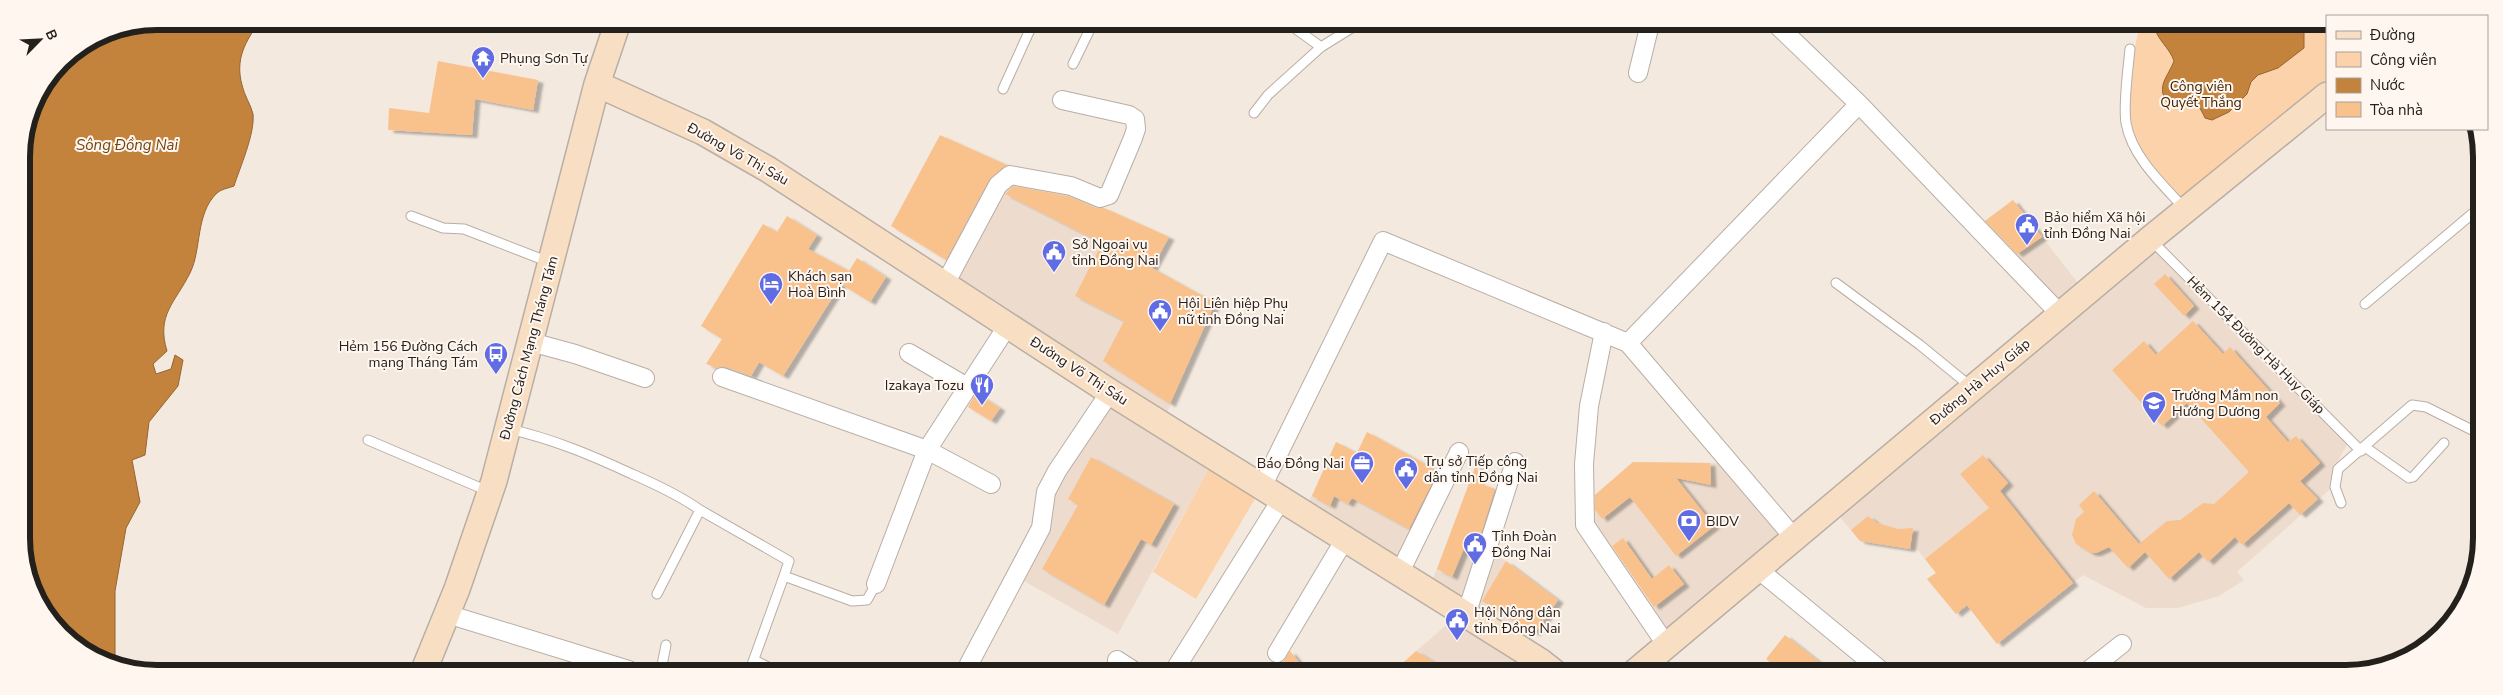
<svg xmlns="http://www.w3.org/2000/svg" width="2503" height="695" viewBox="0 0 2503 695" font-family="'Nunito Sans',sans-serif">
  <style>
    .built { fill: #eddccd }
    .green { fill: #fcd2ab }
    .water { fill: #c4833d; stroke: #946533 }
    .building { fill: #f9c28d; filter: url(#shadow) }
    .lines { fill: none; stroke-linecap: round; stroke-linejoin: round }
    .service-casing { stroke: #b8aea5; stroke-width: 11 }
    .minor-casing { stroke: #b8aea5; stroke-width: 20 }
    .secondary-casing { stroke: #b8aea5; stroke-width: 28 }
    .service { stroke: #fff; stroke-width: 9 }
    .minor { stroke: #fff; stroke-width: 18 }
    .secondary { stroke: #f8dfc3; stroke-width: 25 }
    .labels { text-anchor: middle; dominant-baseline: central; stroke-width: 4; stroke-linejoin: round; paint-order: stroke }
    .poi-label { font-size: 14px; fill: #24201c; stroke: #fff6ef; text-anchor: start }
    .park-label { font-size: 14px; fill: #3e2405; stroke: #fff6ef }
    .street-label { font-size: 14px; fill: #24201c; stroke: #fff6ef }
    .water-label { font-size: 15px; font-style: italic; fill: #714510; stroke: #fff6ef }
    .rim { fill: none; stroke: #24201c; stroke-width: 6 }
  </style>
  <defs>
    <filter id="shadow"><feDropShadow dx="5.5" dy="3" stdDeviation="1" flood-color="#0004"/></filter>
  </defs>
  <rect width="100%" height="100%" fill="#f3e9df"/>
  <path class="built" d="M 1010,183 L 1050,188 L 1093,203 L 1169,237 L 1152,268 L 1215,303 L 1166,415 L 955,278 Z
    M 2013,200 L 2078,283 L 2059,303 L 1982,223 Z
    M 2155,251 L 2259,359 L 2348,443 L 2334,468 L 2330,489 L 2237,572 L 2244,580 L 2219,596 L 2178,608 L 2146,608 L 2083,575 L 1997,644 L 1967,605 L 1956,614 L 1927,579 L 1936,573 L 1918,550 L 1860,541 L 1839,516 Z
    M 1109,405 L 1209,468 L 1118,634 L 1022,580 L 1054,492 Z
    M 1367,432 L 1441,473 L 1399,561 L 1308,504 L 1336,442 L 1357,453 Z
    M 1633,462 L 1720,463 L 1783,536 L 1666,632 L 1591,519 L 1592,497 Z
    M 1471,480 L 1501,491 L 1484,545 L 1558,600 L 1530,641 L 1432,581 Z
    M 1452,620 L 1536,672 L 1402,672 L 1398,667 Z"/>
  <path class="green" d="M 2140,25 L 2327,26 L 2327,81 L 2182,199 C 2166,180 2147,163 2137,140 C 2123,113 2132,55 2140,25 Z
    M 1209,468 L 1256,497 L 1196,599 L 1153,572 Z"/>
  <path class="water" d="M 157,21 L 260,21 C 245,42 235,59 242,85 C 244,95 251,105 253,114 C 255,134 240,167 234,186 C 229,188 221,189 217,193 C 195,214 202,249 190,273 C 175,303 156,315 167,351 L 153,364 L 156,374 L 171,369 L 175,355 L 183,360 L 178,386 L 149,422 L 145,455 L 132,460 L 140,502 L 126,528 L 115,591 L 115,657 L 111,662 L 55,628 L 24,564 L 22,148 L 32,105 L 61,61 L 105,31 Z
    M 2154,25 L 2309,26 L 2304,31 L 2304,48 L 2278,68 L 2258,75 L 2251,82 L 2247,94 L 2229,112 L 2212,120 L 2205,118 C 2196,97 2188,99 2168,103 C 2155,87 2168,77 2174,61 C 2170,48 2156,39 2154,25 Z"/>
  <path class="building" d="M 438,61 L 538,80 L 533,110 L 475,99 L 472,135 L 388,130 L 389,108 L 429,113 Z
    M 940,135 L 1007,165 L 989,180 L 946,260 L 891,226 Z
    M 1013,186 L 1068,196 L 1096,208 L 1104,208 L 1169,237 L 1152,268 L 1215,303 L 1170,404 L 1103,361 L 1124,321 L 1075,296 L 1102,243 L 1005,194 Z
    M 2013,200 L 2042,237 L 2017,254 L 1985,221 Z
    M 787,216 L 817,235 L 808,249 L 849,271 L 857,258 L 886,277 L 870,302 L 841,284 L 783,376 L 759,362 L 751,376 L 726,367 L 717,368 L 706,364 L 722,339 L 701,326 L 763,224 L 777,232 Z
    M 2165,274 L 2194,306 L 2184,316 L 2154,284 Z
    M 2193,321 L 2223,354 L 2230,347 L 2280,403 L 2266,417 L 2288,442 L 2296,436 L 2320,463 L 2300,481 L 2318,499 L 2300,515 L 2289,503 L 2242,545 L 2235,537 L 2208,562 L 2199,552 L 2169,579 L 2145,552 L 2128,568 L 2109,547 L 2096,553 L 2091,553 L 2076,544 L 2072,535 L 2076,519 L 2084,512 L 2079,505 L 2094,491 L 2139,544 L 2167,521 L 2180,520 L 2203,503 L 2214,504 L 2249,472 L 2187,403 L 2162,426 L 2112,370 L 2144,341 L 2156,355 Z
    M 976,393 L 1000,408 L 991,421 L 968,407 Z
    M 1367,432 L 1438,471 L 1409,529 L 1352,498 L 1348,504 L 1334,496 L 1330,506 L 1312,496 L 1336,442 L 1357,453 Z
    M 1983,455 L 2008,483 L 2000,491 L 2073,583 L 1997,644 L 1967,605 L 1956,614 L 1927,579 L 1936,573 L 1925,559 L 1989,508 L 1960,474 Z
    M 1091,457 L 1174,504 L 1151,545 L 1141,539 L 1104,605 L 1042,569 L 1078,505 L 1068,499 Z
    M 1477,462 L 1479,483 L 1495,489 L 1480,537 L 1470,534 L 1452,577 L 1437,569 Z
    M 1633,462 L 1710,463 L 1711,485 L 1676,478 L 1714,526 L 1676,556 L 1630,497 L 1602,519 L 1595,510 L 1595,495 Z
    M 1868,516 L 1877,523 L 1898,529 L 1913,528 L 1910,549 L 1860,541 L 1851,530 Z
    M 1623,538 L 1652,579 L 1669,565 L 1684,584 L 1654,607 L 1612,546 Z
    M 1506,561 L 1558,600 L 1535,633 L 1482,601 Z
    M 1785,635 L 1832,672 L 1782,672 L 1766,659 Z
    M 1290,651 L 1306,671 L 1264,671 L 1274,663 L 1283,662 Z
    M 1416,651 L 1449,672 L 1393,672 Z"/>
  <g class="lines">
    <g class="service-casing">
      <path id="service" d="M 1289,24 L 1321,47
        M 2130,49 C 2128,69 2123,105 2126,123 C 2132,157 2163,185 2185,209
        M 1073,64 L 1093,23
        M 1003,89 L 1033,23
        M 1254,113 L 1268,95 L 1321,47 L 1358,24
        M 411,216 L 443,228 L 464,229 L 549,262
        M 2151,240 L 2361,451
        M 1836,283 L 1920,345 L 1970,386
        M 2365,304 L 2479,208
        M 509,429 C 553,439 591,455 632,474 C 655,484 679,495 700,510 L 657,594
        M 368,440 L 490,492
        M 2365,447 L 2409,478 L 2413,477 L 2444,443
        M 2341,503 L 2335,487 L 2338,469 L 2412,405 L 2426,407 L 2478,433
        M 700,510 L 789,561 L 784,576
        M 754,660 L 774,670
        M 661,670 L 666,645
        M 750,670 L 784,576 L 852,601 L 867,600 L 876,584"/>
    </g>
    <g class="minor-casing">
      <path id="minor" d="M 1777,25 L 1859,104 L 2061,315
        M 1638,73 L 1650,24
        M 945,284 L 998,185 L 1010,175 L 1071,186 L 1100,198 L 1109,195 L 1133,138 L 1136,129 L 1135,119 L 1129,115 L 1062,100
        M 1604,332 L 1589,406 L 1584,464 L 1585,525 L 1667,646
        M 531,342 L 575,354 L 645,378
        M 1628,343 L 1859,104
        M 909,353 L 967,387
        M 722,377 L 927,450 L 991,484
        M 1262,487 L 1383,241 L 1628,343 L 1795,539
        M 1759,570 L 1884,673
        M 1399,574 L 1459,452
        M 876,584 L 927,450 L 1008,325
        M 447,614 L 629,670
        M 1466,615 L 1515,462
        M 1277,653 L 1345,539
        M 1117,660 L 1134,671
        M 969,664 L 1041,528 L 1046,492 L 1057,471 L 1110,392
        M 1174,671 L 1281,500
        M 2085,673 L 2122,644"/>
    </g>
    <g class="secondary-casing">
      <path id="secondary" d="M 597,84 L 703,132 L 769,170 L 1110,392 L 1540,661 L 1554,672
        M 424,670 L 457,589 L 494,481 L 597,84 L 618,22
        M 1635,672 L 2150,239 L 2327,95"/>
    </g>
    <use href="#service" class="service"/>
    <use href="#minor" class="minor"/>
    <use href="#secondary" class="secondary"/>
  </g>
  <defs>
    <g id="temple-pin" transform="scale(1.25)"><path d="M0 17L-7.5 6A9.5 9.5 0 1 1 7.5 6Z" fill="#5f6ce4" stroke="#fff6ef"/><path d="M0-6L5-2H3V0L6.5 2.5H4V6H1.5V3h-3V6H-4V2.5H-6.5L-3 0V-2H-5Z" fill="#fff"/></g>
    <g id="civic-pin" transform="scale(1.25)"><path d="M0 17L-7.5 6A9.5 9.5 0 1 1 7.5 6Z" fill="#5f6ce4" stroke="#fff6ef"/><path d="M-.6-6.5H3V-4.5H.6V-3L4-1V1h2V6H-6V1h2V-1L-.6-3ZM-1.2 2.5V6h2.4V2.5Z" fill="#fff"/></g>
    <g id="hotel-pin" transform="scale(1.25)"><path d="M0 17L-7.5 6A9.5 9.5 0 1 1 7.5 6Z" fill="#5f6ce4" stroke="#fff6ef"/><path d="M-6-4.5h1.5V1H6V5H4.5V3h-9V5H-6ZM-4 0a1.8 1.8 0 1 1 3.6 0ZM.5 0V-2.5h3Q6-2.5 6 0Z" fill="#fff"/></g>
    <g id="bus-pin" transform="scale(1.25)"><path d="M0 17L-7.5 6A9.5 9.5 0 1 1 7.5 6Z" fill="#5f6ce4" stroke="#fff6ef"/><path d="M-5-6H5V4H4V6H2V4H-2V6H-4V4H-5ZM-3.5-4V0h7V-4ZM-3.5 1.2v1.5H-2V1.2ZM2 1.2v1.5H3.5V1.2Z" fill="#fff"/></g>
    <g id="restaurant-pin" transform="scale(1.25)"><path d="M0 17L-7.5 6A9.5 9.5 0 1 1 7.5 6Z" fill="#5f6ce4" stroke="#fff6ef"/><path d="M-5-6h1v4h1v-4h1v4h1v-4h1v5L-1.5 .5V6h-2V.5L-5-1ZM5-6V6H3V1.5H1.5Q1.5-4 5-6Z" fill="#fff"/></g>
    <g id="school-pin" transform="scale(1.25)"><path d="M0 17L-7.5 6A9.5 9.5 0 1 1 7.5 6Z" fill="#5f6ce4" stroke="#fff6ef"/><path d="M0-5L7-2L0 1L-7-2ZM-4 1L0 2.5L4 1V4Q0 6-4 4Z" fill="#fff"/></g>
    <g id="office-pin" transform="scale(1.25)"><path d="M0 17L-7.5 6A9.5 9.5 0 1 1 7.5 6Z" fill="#5f6ce4" stroke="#fff6ef"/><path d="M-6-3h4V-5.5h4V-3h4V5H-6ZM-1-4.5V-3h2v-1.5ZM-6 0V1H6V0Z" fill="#fff"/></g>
    <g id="bank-pin" transform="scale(1.25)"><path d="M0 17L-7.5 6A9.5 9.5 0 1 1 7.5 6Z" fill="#5f6ce4" stroke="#fff6ef"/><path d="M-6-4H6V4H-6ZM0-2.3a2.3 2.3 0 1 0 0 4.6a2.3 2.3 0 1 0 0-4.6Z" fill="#fff"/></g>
  </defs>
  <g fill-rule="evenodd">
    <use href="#temple-pin" x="483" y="58"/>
    <use href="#civic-pin" x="2027" y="225"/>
    <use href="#civic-pin" x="1054" y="252"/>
    <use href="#hotel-pin" x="771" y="284"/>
    <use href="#civic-pin" x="1160" y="311"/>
    <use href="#bus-pin" x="496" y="354"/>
    <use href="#restaurant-pin" x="982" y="385"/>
    <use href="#school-pin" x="2154" y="403"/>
    <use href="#office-pin" x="1362" y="463"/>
    <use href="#civic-pin" x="1406" y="469"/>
    <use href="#bank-pin" x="1689" y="521"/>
    <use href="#civic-pin" x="1475" y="544"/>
    <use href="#civic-pin" x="1457" y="620"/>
  </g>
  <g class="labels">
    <g class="poi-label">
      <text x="500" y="58">Phụng Sơn Tự</text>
      <text x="2044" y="217">Bảo hiểm Xã hội<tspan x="2044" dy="16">tỉnh Đồng Nai</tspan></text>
      <text x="1072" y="244">Sở Ngoại vụ<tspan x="1072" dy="16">tỉnh Đồng Nai</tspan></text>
      <text x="788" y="276">Khách sạn<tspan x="788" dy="16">Hoà Bình</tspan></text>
      <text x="1178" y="303">Hội Liên hiệp Phụ<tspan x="1178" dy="16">nữ tỉnh Đồng Nai</tspan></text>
      <text x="478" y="346" text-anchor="end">Hẻm 156 Đường Cách<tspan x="478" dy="16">mạng Tháng Tám</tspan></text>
      <text x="964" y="385" text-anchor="end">Izakaya Tozu</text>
      <text x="2172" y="395">Trường Mầm non<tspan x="2172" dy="16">Hướng Dương</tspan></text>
      <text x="1424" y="461">Trụ sở Tiếp công<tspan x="1424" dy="16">dân tỉnh Đồng Nai</tspan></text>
      <text x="1344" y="463" text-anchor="end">Báo Đồng Nai</text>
      <text x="1706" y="521">BIDV</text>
      <text x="1492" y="536">Tỉnh Đoàn<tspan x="1492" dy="16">Đồng Nai</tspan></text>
      <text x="1474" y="612">Hội Nông dân<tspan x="1474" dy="16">tỉnh Đồng Nai</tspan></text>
    </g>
    <g class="park-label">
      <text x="2201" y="86">Công viên<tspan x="2201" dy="16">Quyết Thắng</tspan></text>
    </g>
    <g class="street-label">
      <text transform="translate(738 154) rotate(29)">Đường Võ Thị Sáu</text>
      <text transform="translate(2256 345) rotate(45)">Hẻm 154 Đường Hà Huy Giáp</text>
      <text transform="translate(529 348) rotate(-75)">Đường Cách Mạng Tháng Tám</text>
      <text transform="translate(1079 371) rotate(33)">Đường Võ Thị Sáu</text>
      <text transform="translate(1980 382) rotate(-40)">Đường Hà Huy Giáp</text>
    </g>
    <g class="water-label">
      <text x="127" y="145">Sông Đồng Nai</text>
    </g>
  </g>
  <path d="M0 0H2503V695H0ZM157 30H2346A127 127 0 0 1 2473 157V538A127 127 0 0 1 2346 665H157A127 127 0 0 1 30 538V157A127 127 0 0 1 157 30Z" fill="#fff6ef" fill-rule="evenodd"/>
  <path class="rim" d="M157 30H2346A127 127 0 0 1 2473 157V538A127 127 0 0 1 2346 665H157A127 127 0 0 1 30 538V157A127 127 0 0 1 157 30Z"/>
  <rect x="2326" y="15" width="162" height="115" fill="#fff6ef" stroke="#a7a09b"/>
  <rect x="2336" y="31" width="25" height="8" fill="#f8dfc3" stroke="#a7a09b"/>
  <text x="2370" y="40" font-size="15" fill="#24201c">Đường</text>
  <rect x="2336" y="52" width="25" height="15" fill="#fcd2ab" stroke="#a7a09b"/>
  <text x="2370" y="65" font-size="15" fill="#24201c">Công viên</text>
  <rect x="2336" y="78" width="25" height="15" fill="#c4833d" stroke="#a7a09b"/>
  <text x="2370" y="90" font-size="15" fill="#24201c">Nước</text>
  <rect x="2336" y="102" width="25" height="15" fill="#f9c28d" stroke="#a7a09b"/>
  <text x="2370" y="115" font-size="15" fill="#24201c">Tòa nhà</text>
  <g transform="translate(40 40) rotate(66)" stroke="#fff6ef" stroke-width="4" paint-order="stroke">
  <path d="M0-4L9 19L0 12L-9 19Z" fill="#24201c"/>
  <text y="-8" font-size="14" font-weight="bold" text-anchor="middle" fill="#24201c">B</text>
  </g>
</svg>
